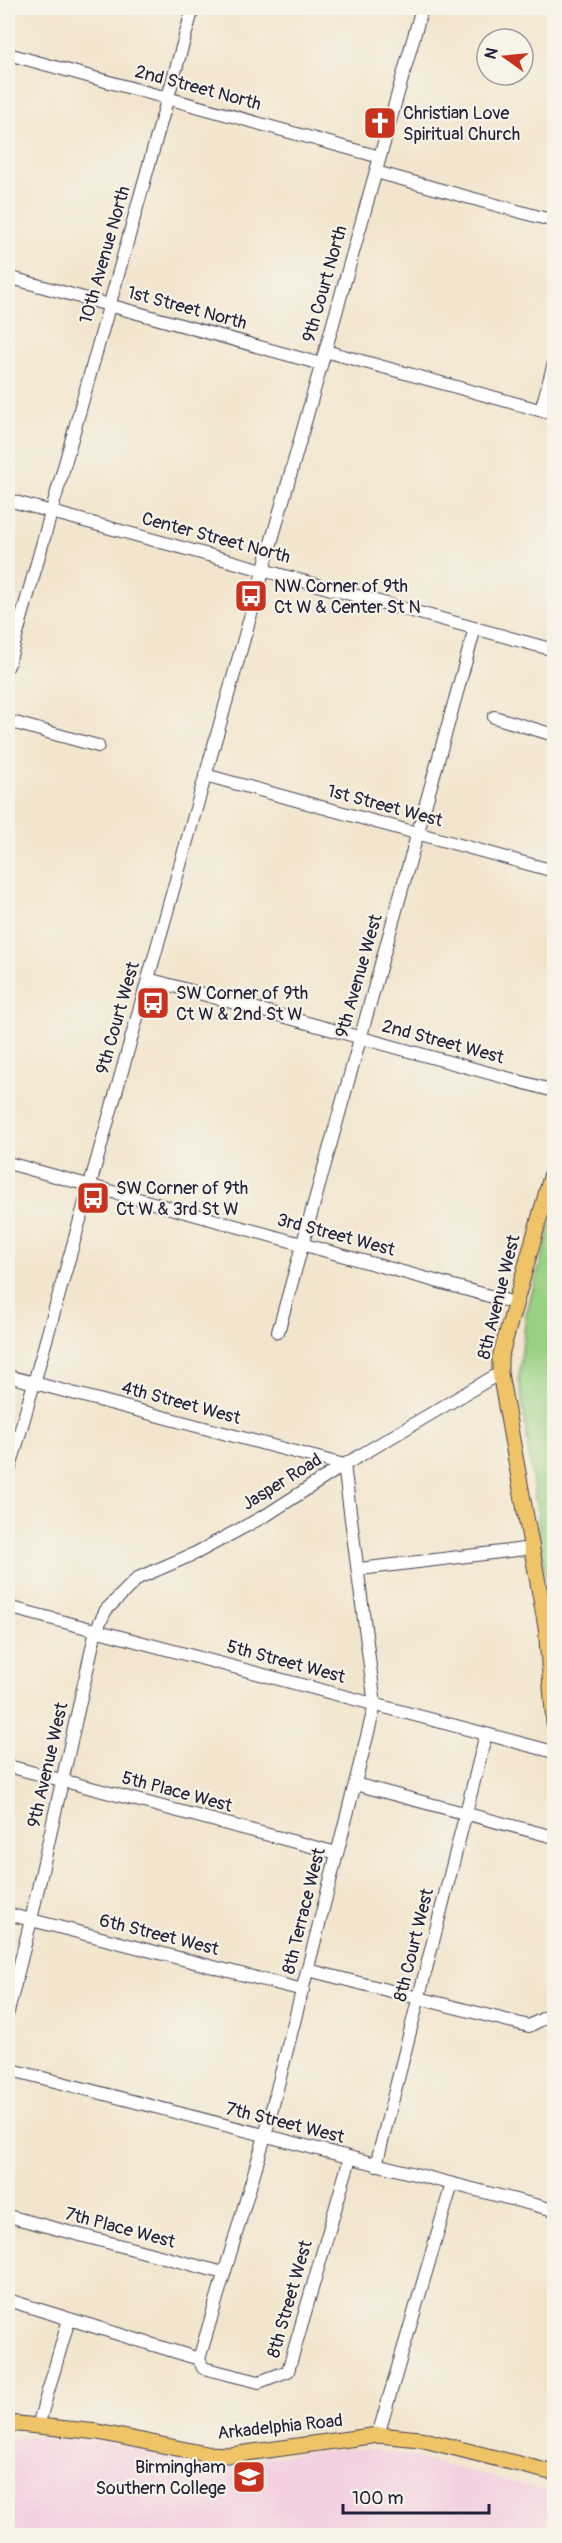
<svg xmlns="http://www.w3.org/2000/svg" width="562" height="2543" viewBox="0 0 562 2543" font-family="Pangolin,sans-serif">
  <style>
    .built { fill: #f3cfe0 }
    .green { fill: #99d082; stroke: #5e795e; stroke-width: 1.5 }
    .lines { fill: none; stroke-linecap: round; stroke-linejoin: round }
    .minor-casing { stroke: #413f51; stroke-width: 14 }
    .major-casing { stroke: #413f51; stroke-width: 17 }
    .minor { stroke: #fff; stroke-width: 12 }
    .major { stroke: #efc469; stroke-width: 15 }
    .labels { text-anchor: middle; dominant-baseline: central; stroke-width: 4.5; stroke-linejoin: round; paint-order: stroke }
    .street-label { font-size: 18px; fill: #22223b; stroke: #f7f3e8 }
    .poi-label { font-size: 18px; fill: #22223b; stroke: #f7f3e8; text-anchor: start }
  </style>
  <rect width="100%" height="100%" fill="#f7f3e8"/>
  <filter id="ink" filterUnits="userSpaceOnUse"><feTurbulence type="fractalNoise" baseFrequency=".0167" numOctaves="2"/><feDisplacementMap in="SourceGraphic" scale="12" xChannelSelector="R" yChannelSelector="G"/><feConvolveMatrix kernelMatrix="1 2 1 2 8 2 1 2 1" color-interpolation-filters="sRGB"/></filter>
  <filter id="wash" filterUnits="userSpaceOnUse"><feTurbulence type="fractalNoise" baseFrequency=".008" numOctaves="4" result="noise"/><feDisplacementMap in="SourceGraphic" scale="24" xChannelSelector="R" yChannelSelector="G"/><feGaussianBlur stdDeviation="1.35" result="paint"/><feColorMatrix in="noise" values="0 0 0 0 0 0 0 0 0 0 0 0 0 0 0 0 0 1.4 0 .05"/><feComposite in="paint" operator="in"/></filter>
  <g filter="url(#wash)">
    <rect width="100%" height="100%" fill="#f2e5cd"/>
    <path class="built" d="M 8,2436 L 103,2442 L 204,2461 L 231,2461 L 340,2449 L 366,2449 L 405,2455 L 551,2492 L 554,2503 L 545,2535 L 8,2535 Z"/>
    <path class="green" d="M 554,1214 L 554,1642 L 519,1378 L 526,1314 Z"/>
  </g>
  <g filter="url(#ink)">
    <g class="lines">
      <g class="minor-casing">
        <path id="minor" d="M 8,54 L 380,157
          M 376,172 L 554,221
          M 8,277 L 321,364
          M 325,351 L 554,414
          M 541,410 L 554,363
          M 8,500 L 554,650
          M 8,666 L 193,8
          M 494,717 L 554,735
          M 8,721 L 98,746
          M 205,775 L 554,871
          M 148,979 L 554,1091
          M 8,1163 L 515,1303
          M 278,1332 L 475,628
          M 8,1376 L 344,1465 L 375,1705 L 265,2136 L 199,2359
          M 8,1475 L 422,8
          M 360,1569 L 533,1548
          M 8,1607 L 554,1752
          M 8,1766 L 337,1853
          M 355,1784 L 554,1837
          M 8,1914 L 303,1990
          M 308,1970 L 529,2026 L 554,2013
          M 8,2012 L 31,1920 L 96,1630 L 106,1610 L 138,1578 L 196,1553 L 268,1514 L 344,1465 L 500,1373
          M 8,2069 L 554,2210
          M 376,2165 L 486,1734
          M 8,2216 L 224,2273
          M 8,2300 L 199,2359 L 203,2368 L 259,2382 L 288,2371 L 350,2158
          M 38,2426 L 69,2319
          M 378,2435 L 452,2184"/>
      </g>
      <g class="major-casing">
        <path id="major" d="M 554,1166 L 500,1358 L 500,1373 L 546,1627 L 554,1723
          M 8,2423 L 98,2432 L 206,2454 L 231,2455 L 378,2435 L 420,2439 L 554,2473"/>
      </g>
      <use href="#minor" class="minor"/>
      <use href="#major" class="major"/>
    </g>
  </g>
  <defs>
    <g id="church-square" transform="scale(1.725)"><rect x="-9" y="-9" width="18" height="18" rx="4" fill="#c8321e" stroke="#f7f3e8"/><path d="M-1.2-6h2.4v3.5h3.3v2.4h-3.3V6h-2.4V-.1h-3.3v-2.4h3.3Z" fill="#fff"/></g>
    <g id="bus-square" transform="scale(1.725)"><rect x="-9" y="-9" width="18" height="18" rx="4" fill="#c8321e" stroke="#f7f3e8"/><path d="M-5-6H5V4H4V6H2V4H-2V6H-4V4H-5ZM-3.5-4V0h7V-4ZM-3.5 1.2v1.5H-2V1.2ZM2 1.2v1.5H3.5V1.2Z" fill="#fff"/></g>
    <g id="university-square" transform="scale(1.725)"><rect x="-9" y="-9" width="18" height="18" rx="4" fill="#c8321e" stroke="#f7f3e8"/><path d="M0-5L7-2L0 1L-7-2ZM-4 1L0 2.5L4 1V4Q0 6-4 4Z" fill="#fff"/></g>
  </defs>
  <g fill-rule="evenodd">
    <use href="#church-square" x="380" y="123"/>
    <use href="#bus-square" x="251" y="596"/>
    <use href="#bus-square" x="153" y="1003"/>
    <use href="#bus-square" x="93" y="1198"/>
    <use href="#university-square" x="249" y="2477"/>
  </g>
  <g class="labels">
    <g class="street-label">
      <text transform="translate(198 88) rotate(15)">2nd Street North</text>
      <text transform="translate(105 255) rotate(-74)">10th Avenue North</text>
      <text transform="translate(325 284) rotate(-74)">9th Court North</text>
      <text transform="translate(187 308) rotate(15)">1st Street North</text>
      <text transform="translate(216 538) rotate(15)">Center Street North</text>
      <text transform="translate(385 806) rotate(15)">1st Street West</text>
      <text transform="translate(359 976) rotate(-74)">9th Avenue West</text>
      <text transform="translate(118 1018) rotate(-74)">9th Court West</text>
      <text transform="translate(443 1042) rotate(15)">2nd Street West</text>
      <text transform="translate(336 1235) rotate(15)">3rd Street West</text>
      <text transform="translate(499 1297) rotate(-76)">8th Avenue West</text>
      <text transform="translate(181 1403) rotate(15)">4th Street West</text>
      <text transform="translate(282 1482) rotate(-32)">Jasper Road</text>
      <text transform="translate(286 1662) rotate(15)">5th Street West</text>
      <text transform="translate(48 1765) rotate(-77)">9th Avenue West</text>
      <text transform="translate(177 1792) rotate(15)">5th Place West</text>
      <text transform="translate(304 1911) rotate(-76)">8th Terrace West</text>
      <text transform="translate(159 1935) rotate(14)">6th Street West</text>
      <text transform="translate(414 1945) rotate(-76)">8th Court West</text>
      <text transform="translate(285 2123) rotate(14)">7th Street West</text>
      <text transform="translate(120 2228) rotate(15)">7th Place West</text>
      <text transform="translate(290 2299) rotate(-74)">8th Street West</text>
      <text transform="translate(280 2427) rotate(-6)">Arkadelphia Road</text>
    </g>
    <g class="poi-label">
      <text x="403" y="113">Christian Love<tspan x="403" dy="21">Spiritual Church</tspan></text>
      <text x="274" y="586">NW Corner of 9th<tspan x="274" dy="21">Ct W &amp; Center St N</tspan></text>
      <text x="176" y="993">SW Corner of 9th<tspan x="176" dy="21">Ct W &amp; 2nd St W</tspan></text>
      <text x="116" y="1188">SW Corner of 9th<tspan x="116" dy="21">Ct W &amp; 3rd St W</tspan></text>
      <text x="226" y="2467" text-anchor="end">Birmingham<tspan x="226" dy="21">Southern College</tspan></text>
    </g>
  </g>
  <rect width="562" height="2543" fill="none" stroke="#f7f3e8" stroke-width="30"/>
  <g transform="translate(505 57) rotate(285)"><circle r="28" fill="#f7f3e8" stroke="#a29fa3" stroke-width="1.5"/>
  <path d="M0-4.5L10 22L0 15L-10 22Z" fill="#c8321e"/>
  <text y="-9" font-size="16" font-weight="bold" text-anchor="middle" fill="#22223b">N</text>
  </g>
  <path d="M343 2504v9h146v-9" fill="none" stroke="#22223b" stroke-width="3"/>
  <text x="352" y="2504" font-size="18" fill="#22223b" stroke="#f7f3e8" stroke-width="4.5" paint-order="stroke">100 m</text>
</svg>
